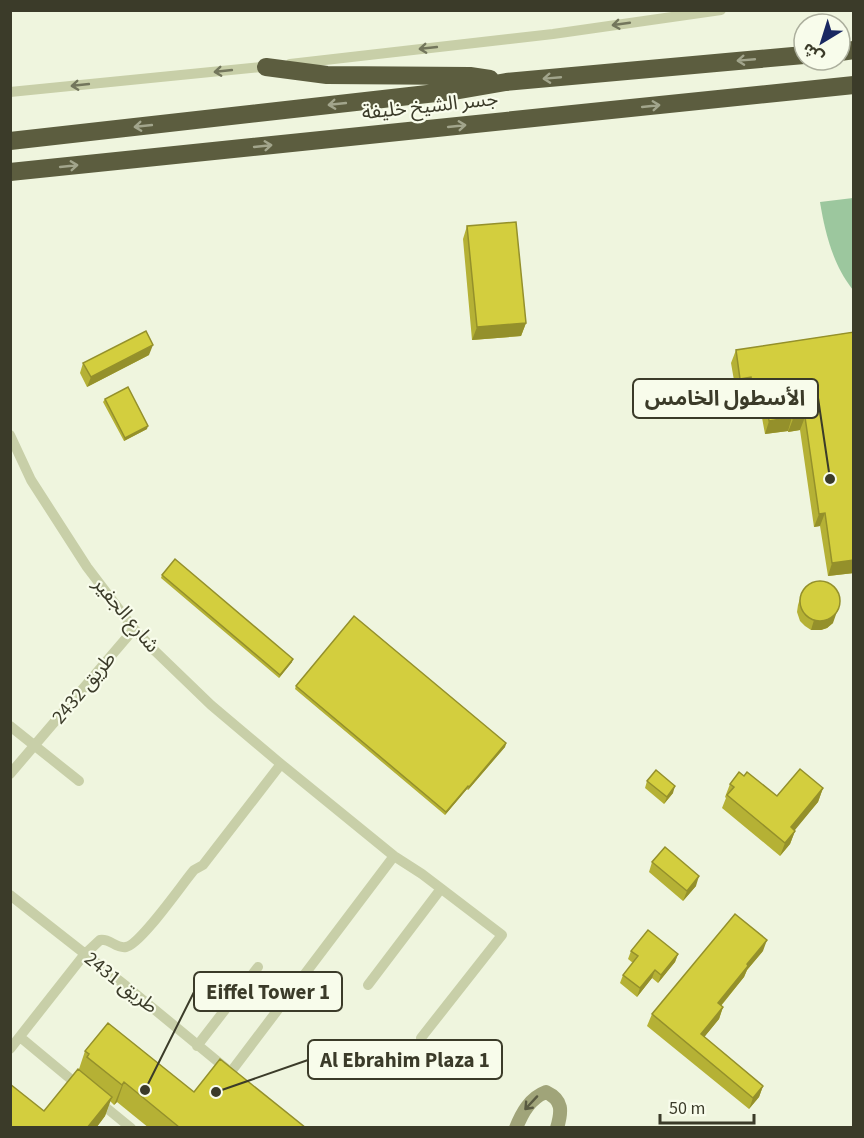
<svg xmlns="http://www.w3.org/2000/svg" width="864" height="1138" viewBox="0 0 864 1138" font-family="'Source Sans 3','Noto Sans Arabic',sans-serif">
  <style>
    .green { fill: #9cc79e }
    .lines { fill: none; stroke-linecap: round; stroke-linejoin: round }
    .minor { stroke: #c8cfa8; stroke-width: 10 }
    .secondary { stroke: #a0a479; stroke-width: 14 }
    .motorway { stroke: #5c5d3f; stroke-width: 18 }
    .wall { fill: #b5b135 }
    .shaded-wall { fill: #94902b }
    .building { fill: #d3ce3e; stroke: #94902b; stroke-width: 1.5 }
    .oneway { stroke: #73765c }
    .oneway2 { stroke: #a2a58c }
    .oneway3 { stroke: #595a41 }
    .labels { text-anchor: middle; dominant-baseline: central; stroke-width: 4.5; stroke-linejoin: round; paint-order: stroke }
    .street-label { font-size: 20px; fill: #3b3b29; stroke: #f8fceb }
    .leader { fill: none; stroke: #3b3b29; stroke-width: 2 }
    .callout-dot { fill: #3b3b29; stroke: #f8fceb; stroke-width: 2 }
    .callout { fill: #f8fceb; stroke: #3b3b29; stroke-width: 2 }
    .callout-label { font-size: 21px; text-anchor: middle; font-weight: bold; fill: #3b3b29 }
  </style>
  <rect width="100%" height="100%" fill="#eff5de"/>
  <path class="green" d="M 853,198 L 854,199 L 853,290 C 833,265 825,233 820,202 Z"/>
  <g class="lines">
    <path class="minor" d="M 290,64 L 553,34 L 721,10
      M 10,92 L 271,66
      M 10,435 L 31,480 L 87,567 L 134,629 L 155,651 L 211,705 L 281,764 L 394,856 L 422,874 L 502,935 L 421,1038
      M 10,726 L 79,781
      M 10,774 L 134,629
      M 10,895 L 126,986 L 228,1070
      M 368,985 L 440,890
      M 20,1037 L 79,1086
      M 197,1046 L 258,967
      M 10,1049 L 84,955 L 100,940 C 110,938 116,949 126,947 C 141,944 182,884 194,870 L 203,865 L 281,764
      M 230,1073 L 394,856
      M 98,1101 L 131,1128"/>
    <path class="secondary" d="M 516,1128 C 522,1113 530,1098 546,1092 C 563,1100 562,1111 557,1128"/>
    <path class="motorway" d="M 840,52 L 854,50
      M 266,67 L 327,75 L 470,76 L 490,79
      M 10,141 L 454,91 L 506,82 L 804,55
      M 10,172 L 854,85"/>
  </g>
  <path class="wall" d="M 467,226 L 526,323 L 521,336 L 472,340 L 463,239 Z
    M 854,332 L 854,573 L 828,576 L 820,526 L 814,527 L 800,430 L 788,432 L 788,431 L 765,434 L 760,407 L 749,408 L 746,390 L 736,392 L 731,363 L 736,350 Z
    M 149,355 L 87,387 L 80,373 L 83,363 Z
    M 105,399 L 147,429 L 124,441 L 103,402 Z
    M 162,575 L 292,662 L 279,678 L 161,578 Z
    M 801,595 L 833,623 L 827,628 L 821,630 L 811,630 L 805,626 L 800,621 L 797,612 L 798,605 Z
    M 296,686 L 506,743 L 505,747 L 468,790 L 467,789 L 445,815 L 295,689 Z
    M 744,776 L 777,796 L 823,788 L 818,802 L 794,830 L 795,831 L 790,844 L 780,856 L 722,808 L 726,798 L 725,797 L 730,784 Z
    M 647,781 L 673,793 L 664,804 L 645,788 Z
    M 652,862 L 696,886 L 683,901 L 649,872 Z
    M 631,951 L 678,954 L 675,962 L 658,983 L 652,978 L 637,997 L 620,983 L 623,975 L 633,963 L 628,959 Z
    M 763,951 L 747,970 L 744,977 L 721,1006 L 723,1007 L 719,1019 L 704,1037 L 763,1086 L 759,1097 L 749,1109 L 647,1026 L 652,1014 Z
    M 85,1051 L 194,1092 L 306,1128 L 149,1128 L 117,1102 L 114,1105 L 110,1101 L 105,1116 L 96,1128 L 10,1128 L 44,1111 L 79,1069 Z"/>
  <path class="shaded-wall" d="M 526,323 L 521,336 L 472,340 L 477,327 Z
    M 153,345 L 149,355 L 87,387 L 91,377 Z
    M 751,377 L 746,390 L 736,392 L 740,379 Z
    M 765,393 L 760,407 L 749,408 L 754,395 Z
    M 792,417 L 788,431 L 765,434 L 769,421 Z
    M 805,417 L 800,430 L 788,432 L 793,419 Z
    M 148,426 L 147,429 L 124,441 L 125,438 Z
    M 825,513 L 820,526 L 814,527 L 819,514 Z
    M 854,560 L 854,573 L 828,576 L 832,563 Z
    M 840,603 L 833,623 L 827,628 L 821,630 L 811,630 L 814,620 Z
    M 293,659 L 292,662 L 279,678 L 280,675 Z
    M 506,743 L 505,747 L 468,790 L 469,787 Z
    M 468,786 L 467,789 L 445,815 L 446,812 Z
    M 675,786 L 673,793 L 664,804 L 667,797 Z
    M 823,788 L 818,802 L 786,841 L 791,827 Z
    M 795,831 L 790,844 L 780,856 L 785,843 Z
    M 699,876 L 696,886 L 683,901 L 687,891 Z
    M 767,940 L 763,951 L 747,970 L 744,977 L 714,1014 L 718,1003 L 747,964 Z
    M 678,954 L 675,962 L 658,983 L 661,975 Z
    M 655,970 L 652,978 L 637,997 L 640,988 Z
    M 723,1007 L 719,1019 L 697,1046 L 701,1034 Z
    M 124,1082 L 117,1102 L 114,1105 L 122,1085 Z
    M 763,1086 L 759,1097 L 749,1109 L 753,1098 Z
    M 112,1097 L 105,1116 L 96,1128 L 87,1128 Z"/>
  <path class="building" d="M 516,222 L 526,323 L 477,327 L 467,226 Z
    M 146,331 L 153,345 L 91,377 L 83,363 Z
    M 854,332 L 854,560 L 832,563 L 825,513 L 819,514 L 805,417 L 793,419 L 792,417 L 769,421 L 765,393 L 754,395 L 751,377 L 740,379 L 736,350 Z
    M 128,387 L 148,426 L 125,438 L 105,399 Z
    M 175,559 L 293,659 L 280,675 L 162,575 Z
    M800 601a20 20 0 1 1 40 0a20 20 0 1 1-40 0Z
    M 354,616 L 506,743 L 469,787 L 468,786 L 446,812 L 296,686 Z
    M 800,769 L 823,788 L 791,827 L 795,831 L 785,843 L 727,795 L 734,787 L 730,784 L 739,772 L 744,776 L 747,772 L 777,796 Z
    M 656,770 L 675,786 L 667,797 L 647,781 Z
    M 665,847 L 699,876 L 687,891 L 652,862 Z
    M 735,914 L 767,940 L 747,964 L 748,966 L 718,1003 L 723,1007 L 701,1034 L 763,1086 L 753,1098 L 652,1014 Z
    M 648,930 L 678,954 L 661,975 L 655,970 L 640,988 L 623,975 L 638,956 L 631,951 Z
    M 108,1023 L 194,1092 L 220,1059 L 306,1128 L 179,1128 L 179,1127 L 124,1082 L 122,1085 L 87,1057 L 89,1054 L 85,1051 Z
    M 78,1069 L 112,1097 L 87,1128 L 10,1128 L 10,1084 L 44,1111 Z"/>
  <defs><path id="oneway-shaft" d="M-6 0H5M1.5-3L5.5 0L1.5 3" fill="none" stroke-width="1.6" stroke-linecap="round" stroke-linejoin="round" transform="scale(1.5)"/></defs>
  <g class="oneway">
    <use href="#oneway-shaft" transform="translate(621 24) rotate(172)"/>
    <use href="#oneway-shaft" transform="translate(428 48) rotate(174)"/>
    <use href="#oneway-shaft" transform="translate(223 71) rotate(174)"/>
    <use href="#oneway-shaft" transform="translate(80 85) rotate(174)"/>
  </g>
  <g class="oneway2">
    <use href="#oneway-shaft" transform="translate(746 60) rotate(175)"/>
    <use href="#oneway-shaft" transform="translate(552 78) rotate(175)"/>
    <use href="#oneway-shaft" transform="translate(337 104) rotate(174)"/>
    <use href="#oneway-shaft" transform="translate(651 106) rotate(-6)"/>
    <use href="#oneway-shaft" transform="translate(143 126) rotate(174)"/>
    <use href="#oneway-shaft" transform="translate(457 126) rotate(-6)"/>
    <use href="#oneway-shaft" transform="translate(263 146) rotate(-6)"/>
    <use href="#oneway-shaft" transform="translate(69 166) rotate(-6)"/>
  </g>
  <use class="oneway3" href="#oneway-shaft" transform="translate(531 1103) rotate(133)"/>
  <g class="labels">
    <g class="street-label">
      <text transform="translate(430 106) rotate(-6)">جسر الشيخ خليفة</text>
      <text transform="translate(126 615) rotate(50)">شارع الجفير</text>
      <text transform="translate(84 688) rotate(-50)">طريق 2432</text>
      <text transform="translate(121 983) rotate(38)">طريق 2431</text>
    </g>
  </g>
  <path class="leader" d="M830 479L818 398M145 1090L194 992M216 1092L308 1060"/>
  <g class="callout-dot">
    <circle cx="830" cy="479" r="6"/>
    <circle cx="145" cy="1090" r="6"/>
    <circle cx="216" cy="1092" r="6"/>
  </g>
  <g class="callout">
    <rect x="633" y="379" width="185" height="39" rx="6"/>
    <rect x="194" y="972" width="148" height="39" rx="6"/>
    <rect x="308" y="1040" width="194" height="39" rx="6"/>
  </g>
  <g class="callout-label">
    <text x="725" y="405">الأسطول الخامس</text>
    <text x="268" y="999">Eiffel Tower 1</text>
    <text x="405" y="1067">Al Ebrahim Plaza 1</text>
  </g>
  <rect width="864" height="1138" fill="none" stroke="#3b3b29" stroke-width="24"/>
  <g transform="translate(822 42) rotate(218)"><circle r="28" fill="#f8fceb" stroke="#acaf9d" stroke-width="1.5"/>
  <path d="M0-4.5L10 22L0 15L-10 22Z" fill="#192862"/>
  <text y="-9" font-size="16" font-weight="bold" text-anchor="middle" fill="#3b3b29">ش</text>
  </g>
  <path d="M660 1114v9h94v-9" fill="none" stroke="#3b3b29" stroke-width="3"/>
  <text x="669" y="1114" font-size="18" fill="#3b3b29" stroke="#f8fceb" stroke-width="4.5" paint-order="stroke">50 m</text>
</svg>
